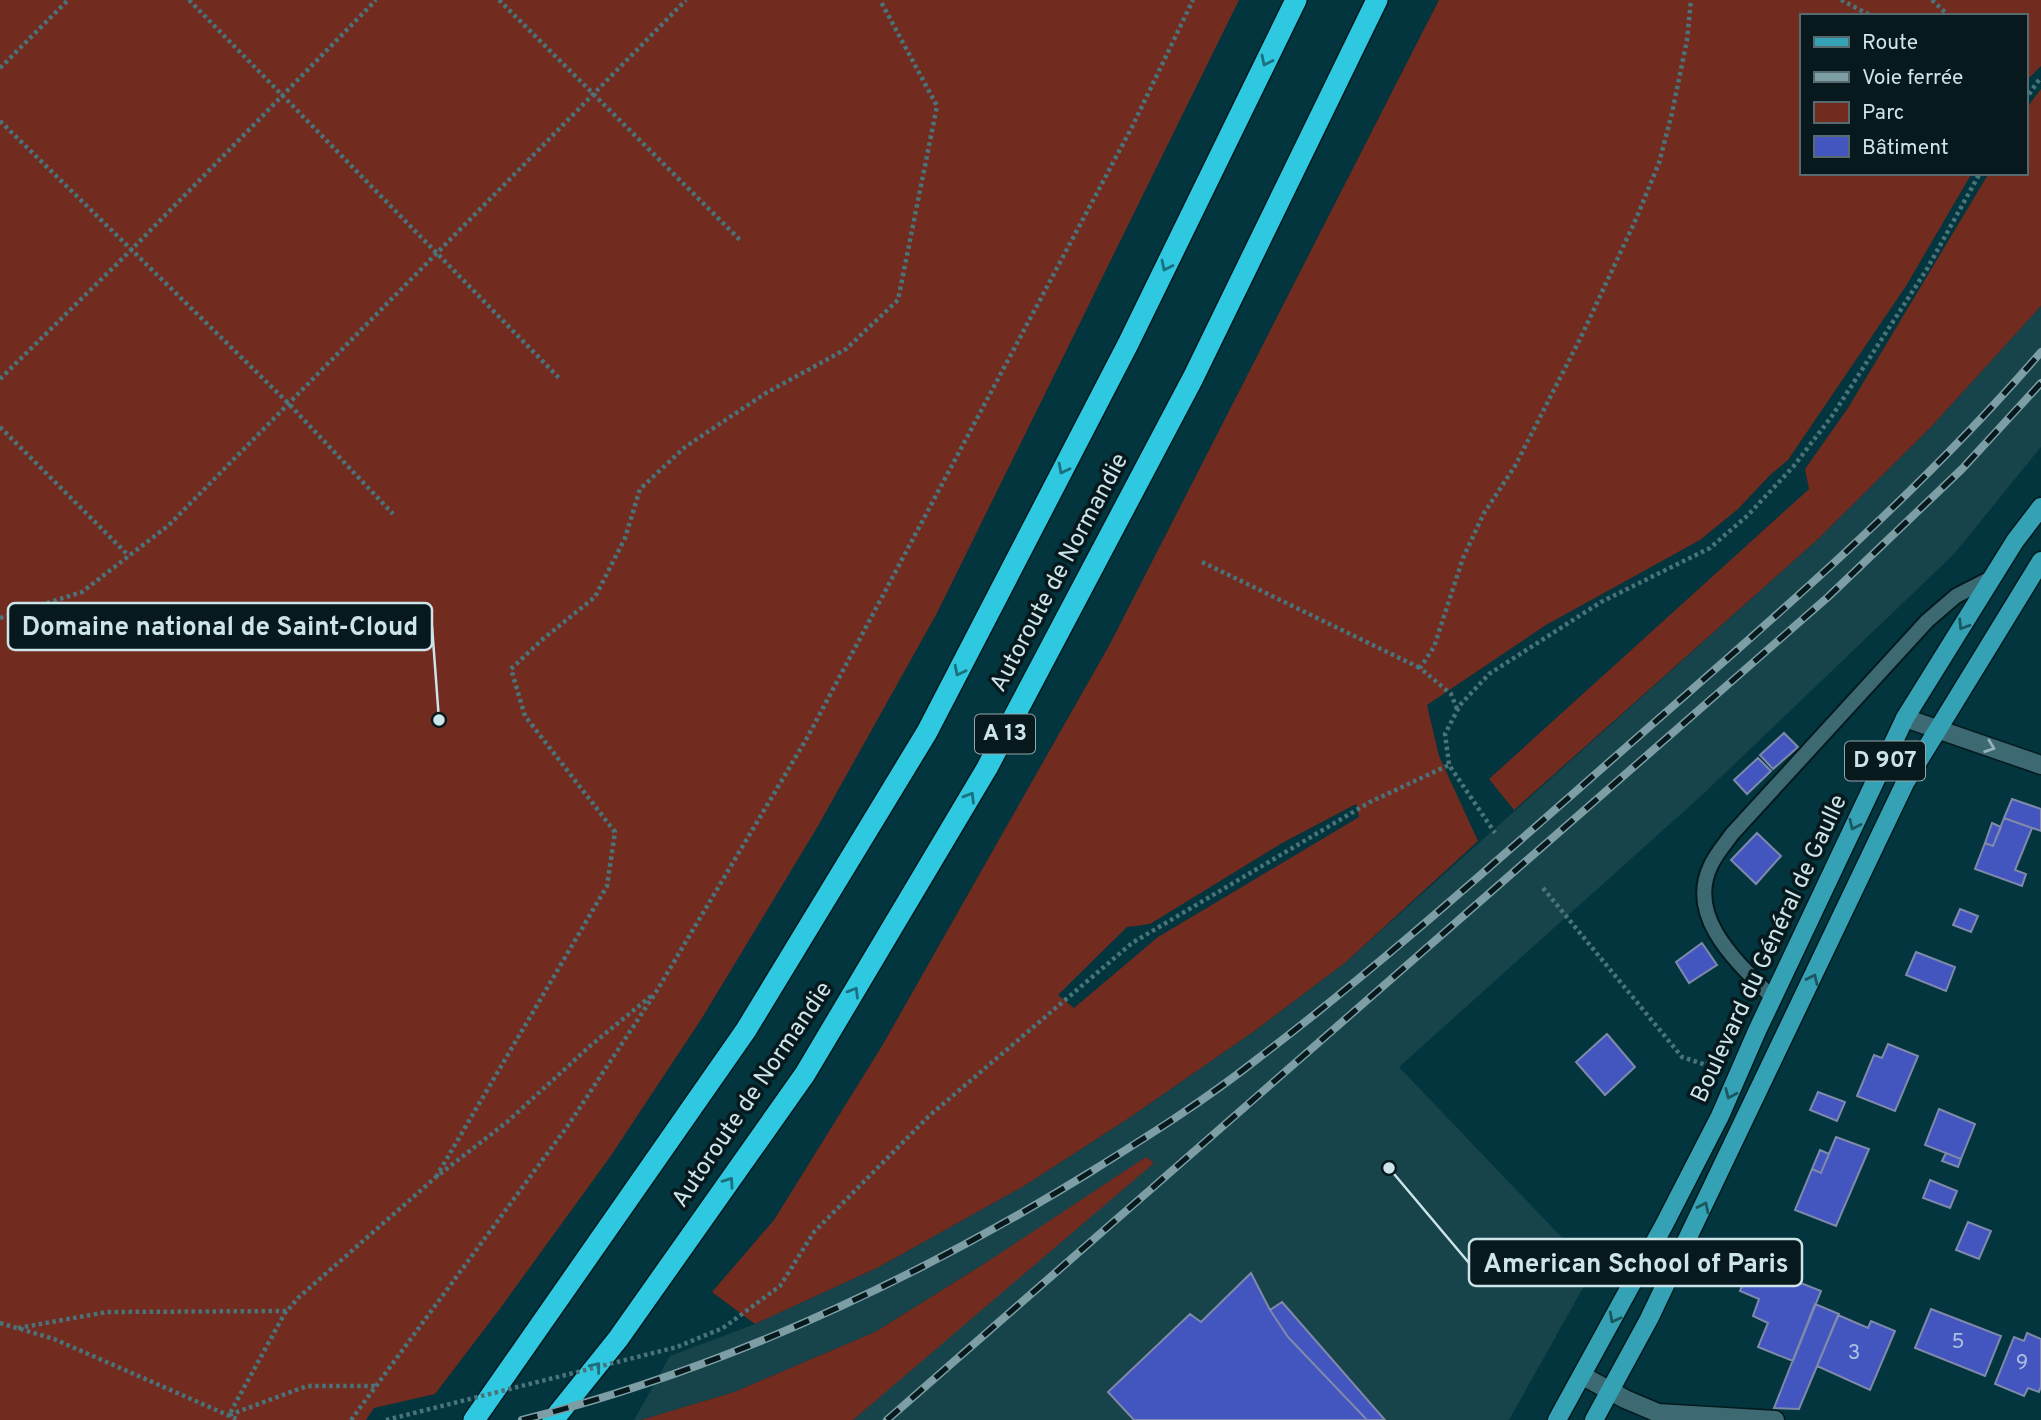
<svg xmlns="http://www.w3.org/2000/svg" width="2041" height="1420" viewBox="0 0 2041 1420" font-family="Overpass,sans-serif">
  <style>
    .built { fill: #17434b }
    .green { fill: #712b1f; fill-rule: evenodd }
    .building { fill: #4356bf; stroke: #7f89aa; stroke-width: 2 }
    .lines { fill: none; stroke-linecap: round; stroke-linejoin: round }
    .service-casing { stroke: #031a1e; stroke-width: 18 }
    .minor-casing { stroke: #031a1e; stroke-width: 21 }
    .primary-casing { stroke: #031a1e; stroke-width: 21 }
    .motorway-casing { stroke: #031a1e; stroke-width: 24 }
    .path { stroke: #4a737a; stroke-width: 4.5; stroke-dasharray: 3.5 3.5; stroke-linecap: butt }
    .service { stroke: #3d6972; stroke-width: 14 }
    .minor { stroke: #3d6972; stroke-width: 18 }
    .primary { stroke: #34a2b4; stroke-width: 18 }
    .motorway { stroke: #2ec8e0; stroke-width: 21 }
    .rail-casing { stroke: #7c9ea4; stroke-width: 8 }
    .rail { stroke: #07191d; stroke-width: 5; stroke-dasharray: 16; stroke-linecap: butt }
    .path-bridge { stroke: #4a737a; stroke-width: 4.5; stroke-dasharray: 3.5 3.5; stroke-linecap: butt }
    .oneway { stroke: #1a707e }
    .oneway2 { stroke: #1b5761 }
    .oneway3 { stroke: #93b3b9 }
    .labels { text-anchor: middle; dominant-baseline: central; stroke-width: 7; stroke-linejoin: round; paint-order: stroke }
    .number-label { font-size: 21px; fill: #aac0de }
    .shield { fill: #07191d; stroke: #92a7ac; stroke-width: 2 }
    .shield-label { font-size: 23px; font-weight: bold; fill: #cde4e9 }
    .street-label { font-size: 24px; fill: #cde4e9; stroke: #07191d }
    .leader { fill: none; stroke: #cde4e9; stroke-width: 2.5 }
    .callout-dot { fill: #cde4e9; stroke: #07191d; stroke-width: 2.5 }
    .callout { fill: #07191d; stroke: #cde4e9; stroke-width: 2.5 }
    .callout-label { font-size: 26px; text-anchor: middle; font-weight: bold; fill: #cde4e9 }
  </style>
  <rect width="100%" height="100%" fill="#02353d"/>
  <path class="built" d="M 2041,306 L 2041,447 L 1954,554 L 1700,797 L 1399,1067 L 1593,1270 L 1509,1420 L 853,1420 L 898,1381 L 990,1260 L 875,1332 L 734,1392 L 641,1420 L 634,1420 L 670,1356 L 755,1324 L 879,1267 L 1024,1186 L 1129,1118 L 1253,1032 L 1346,962 L 1818,539 L 1931,427 Z"/>
  <path class="green" d="M 0,0 L 1239,0 L 937,613 L 818,826 L 702,1018 L 610,1157 L 499,1310 L 435,1394 L 374,1408 L 366,1420 L 0,1420 Z
    M 1439,0 L 2041,0 L 2041,66 L 2025,82 L 2025,16 L 1801,16 L 1801,173 L 1972,173 L 1906,286 L 1788,460 L 1770,475 L 1738,509 L 1700,540 L 1546,625 L 1427,705 L 1439,756 L 1478,841 L 1346,962 L 1253,1032 L 1129,1118 L 1024,1186 L 879,1267 L 755,1324 L 712,1292 L 774,1220 L 882,1046 L 1110,644 ZM 1356,804 L 1359,817 L 1158,937 L 1074,1008 L 1058,995 L 1127,927 L 1150,924 L 1284,842 Z
    M 2041,89 L 2041,306 L 1931,427 L 1818,539 L 1514,810 L 1489,779 L 1809,489 L 1805,469 L 1848,408 L 1989,173 L 2025,173 L 2025,110 Z
    M 1146,1157 L 1154,1163 L 853,1420 L 641,1420 L 734,1392 L 875,1332 L 990,1260 Z"/>
  <path class="building" d="M 1784,733 L 1798,747 L 1773,769 L 1760,755 Z
    M 1758,758 L 1771,771 L 1747,794 L 1734,780 Z
    M 2012,799 L 2041,809 L 2041,831 L 2004,818 Z
    M 2004,818 L 2032,828 L 2015,870 L 2026,874 L 2022,886 L 1975,869 L 1985,843 L 1993,846 Z
    M 1992,823 L 2001,827 L 1993,846 L 1985,843 Z
    M 1757,833 L 1781,856 L 1756,884 L 1731,860 Z
    M 1960,909 L 1978,916 L 1971,932 L 1953,925 Z
    M 1702,943 L 1717,965 L 1689,983 L 1676,962 Z
    M 1916,952 L 1955,967 L 1946,991 L 1906,975 Z
    M 1607,1034 L 1635,1067 L 1605,1095 L 1576,1062 Z
    M 1888,1044 L 1918,1056 L 1895,1111 L 1857,1096 L 1874,1055 L 1882,1058 Z
    M 1818,1092 L 1845,1102 L 1837,1121 L 1810,1110 Z
    M 1939,1109 L 1975,1124 L 1961,1159 L 1925,1145 Z
    M 1836,1137 L 1869,1149 L 1836,1226 L 1795,1210 L 1812,1169 L 1821,1173 Z
    M 1820,1150 L 1829,1154 L 1821,1173 L 1812,1169 Z
    M 1946,1153 L 1961,1159 L 1958,1167 L 1942,1161 Z
    M 1930,1180 L 1957,1191 L 1950,1208 L 1923,1198 Z
    M 1968,1222 L 1991,1231 L 1979,1259 L 1956,1250 Z
    M 1751,1263 L 1821,1291 L 1793,1361 L 1758,1347 L 1768,1323 L 1753,1316 L 1759,1299 L 1740,1291 Z
    M 1251,1273 L 1270,1310 L 1288,1337 L 1367,1420 L 1134,1420 L 1108,1392 L 1190,1314 L 1201,1322 Z
    M 1282,1302 L 1385,1420 L 1367,1420 L 1288,1337 L 1270,1310 Z
    M 1815,1304 L 1839,1314 L 1799,1409 L 1774,1408 Z
    M 1931,1309 L 2001,1336 L 1985,1376 L 1915,1348 Z
    M 1838,1315 L 1868,1328 L 1871,1321 L 1895,1331 L 1870,1390 L 1817,1366 Z
    M 2027,1333 L 2041,1339 L 2041,1386 L 2039,1392 L 2028,1388 L 2024,1396 L 1995,1384 L 2014,1337 L 2024,1341 Z"/>
  <g class="lines">
    <g class="service-casing">
      <path id="service" d="M 1773,998 C 1739,964 1685,918 1711,865 C 1716,854 1725,844 1732,834 L 1927,621 L 1956,596 L 1993,577"/>
    </g>
    <g class="minor-casing">
      <path id="minor" d="M 1905,718 L 2041,765
        M 1583,1376 L 1625,1399 L 1658,1413 L 1775,1420"/>
    </g>
    <g class="primary-casing">
      <path id="primary" d="M 1557,1420 L 1664,1225 L 1720,1116 L 1757,1031 L 1905,718 L 2015,541 L 2041,507
        M 1594,1420 L 1649,1319 L 1905,783 L 2041,561"/>
    </g>
    <g class="motorway-casing">
      <path id="motorway" d="M 474,1420 L 746,1030 L 927,732 L 1128,344 L 1296,0
        M 553,1420 L 618,1339 L 805,1074 L 987,768 L 1193,378 L 1377,0"/>
    </g>
    <path class="path" d="M 189,0 L 560,379
      M 499,0 L 740,240
      M 1841,0 L 1872,16
      M 1932,0 L 1949,16
      M 0,68 L 68,0
      M 2025,100 L 2041,77
      M 0,121 L 288,403 L 393,514
      M 0,379 L 132,249 L 376,0
      M 0,427 L 129,556
      M 1202,562 L 1420,668
      M 0,618 L 82,592 L 169,525 L 686,0
      M 1457,709 L 1451,694 L 1420,668 L 1434,647 L 1463,558 L 1484,513 L 1515,466 L 1581,337 L 1636,219 L 1659,163 L 1672,113 L 1687,40 L 1691,0
      M 1449,764 L 1445,734 L 1460,705 L 1489,674 L 1601,602 L 1710,548 L 1747,516 L 1793,467 L 1832,416 L 1927,269 L 1980,173
      M 1543,888 L 1682,1057 L 1706,1065 L 1714,1058
      M 436,1177 L 607,886 L 615,832 L 525,716 L 511,669 L 543,639 L 595,597 L 625,538 L 640,489 L 685,447 L 766,393 L 846,349 L 898,300 L 937,106 L 880,0
      M 286,1311 L 229,1415 L 307,1386 L 375,1386
      M 0,1323 L 54,1339 L 239,1420
      M 18,1328 L 107,1312 L 287,1311 L 298,1298 L 436,1177 L 507,1122 L 590,1046 L 651,996
      M 723,1328 L 780,1286 L 814,1232 L 929,1116 L 1132,943 L 1370,802 L 1449,765 L 1495,833
      M 351,1420 L 569,1124 L 656,992 L 807,738 L 1132,127 L 1193,0"/>
    <use href="#service" class="service"/>
    <use href="#minor" class="minor"/>
    <use href="#primary" class="primary"/>
    <use href="#motorway" class="motorway"/>
    <g class="rail-casing">
      <path id="rail" d="M 522,1420 C 724,1369 915,1280 1092,1171 C 1148,1136 1204,1101 1256,1060 C 1384,963 1503,855 1624,749 C 1769,622 1915,498 2041,352
        M 887,1420 L 1828,597 L 1962,469 L 2041,383"/>
    </g>
    <use href="#rail" class="rail"/>
    <path class="path-bridge" d="M 386,1420 L 677,1347 L 723,1328"/>
  </g>
  <defs><path id="oneway-chevron" d="M-2-3.5L2.5 0L-2 3.5" fill="none" stroke-width="1.6" stroke-linecap="round" stroke-linejoin="round" transform="scale(1.75)"/></defs>
  <g class="oneway">
    <use href="#oneway-chevron" transform="translate(1266 61) rotate(116)"/>
    <use href="#oneway-chevron" transform="translate(1166 266) rotate(116)"/>
    <use href="#oneway-chevron" transform="translate(1063 469) rotate(117)"/>
    <use href="#oneway-chevron" transform="translate(959 671) rotate(117)"/>
    <use href="#oneway-chevron" transform="translate(970 797) rotate(-59)"/>
    <use href="#oneway-chevron" transform="translate(854 992) rotate(-59)"/>
    <use href="#oneway-chevron" transform="translate(729 1182) rotate(-55)"/>
    <use href="#oneway-chevron" transform="translate(596 1367) rotate(-51)"/>
  </g>
  <g class="oneway2">
    <use href="#oneway-chevron" transform="translate(1963 625) rotate(122)"/>
    <use href="#oneway-chevron" transform="translate(1854 825) rotate(115)"/>
    <use href="#oneway-chevron" transform="translate(1813 979) rotate(-65)"/>
    <use href="#oneway-chevron" transform="translate(1730 1094) rotate(114)"/>
    <use href="#oneway-chevron" transform="translate(1704 1207) rotate(-64)"/>
    <use href="#oneway-chevron" transform="translate(1614 1318) rotate(118)"/>
  </g>
  <use class="oneway3" href="#oneway-chevron" transform="translate(1990 747) rotate(20)"/>
  <g class="labels">
    <g class="number-label">
      <text x="1958" y="1342">5</text>
      <text x="1854" y="1353">3</text>
      <text x="2022" y="1363">9</text>
    </g>
    <g class="shield">
      <rect x="975" y="714.5" width="60" height="39" rx="5"/>
      <rect x="1845" y="741.5" width="80" height="39" rx="5"/>
    </g>
    <g class="shield-label">
      <text x="1005" y="734">A 13</text>
      <text x="1885" y="761">D 907</text>
    </g>
    <g class="street-label">
      <text transform="translate(1060 573) rotate(-62)">Autoroute de Normandie</text>
      <text transform="translate(1770 949) rotate(-65)">Boulevard du Général de Gaulle</text>
      <text transform="translate(753 1095) rotate(-56)">Autoroute de Normandie</text>
    </g>
  </g>
  <path class="leader" d="M439 720L432 626M1389 1168L1469 1263"/>
  <g class="callout-dot">
    <circle cx="439" cy="720" r="7"/>
    <circle cx="1389" cy="1168" r="7"/>
  </g>
  <g class="callout">
    <rect x="8" y="603" width="424" height="47" rx="7"/>
    <rect x="1469" y="1239" width="333" height="47" rx="7"/>
  </g>
  <g class="callout-label">
    <text x="220" y="635">Domaine national de Saint-Cloud</text>
    <text x="1636" y="1272">American School of Paris</text>
  </g>
  <rect x="1800" y="14" width="228" height="161" fill="#07191d" stroke="#566a6f" stroke-width="2"/>
  <rect x="1814" y="37" width="35" height="10" fill="#34a2b4" stroke="#566a6f" stroke-width="2"/>
  <text x="1862" y="49" font-size="21" fill="#cde4e9">Route</text>
  <rect x="1814" y="72" width="35" height="10" fill="#7c9ea4" stroke="#566a6f" stroke-width="2"/>
  <text x="1862" y="84" font-size="21" fill="#cde4e9">Voie ferrée</text>
  <rect x="1814" y="102" width="35" height="21" fill="#712b1f" stroke="#566a6f" stroke-width="2"/>
  <text x="1862" y="119" font-size="21" fill="#cde4e9">Parc</text>
  <rect x="1814" y="136" width="35" height="21" fill="#4356bf" stroke="#566a6f" stroke-width="2"/>
  <text x="1862" y="154" font-size="21" fill="#cde4e9">Bâtiment</text>
</svg>
